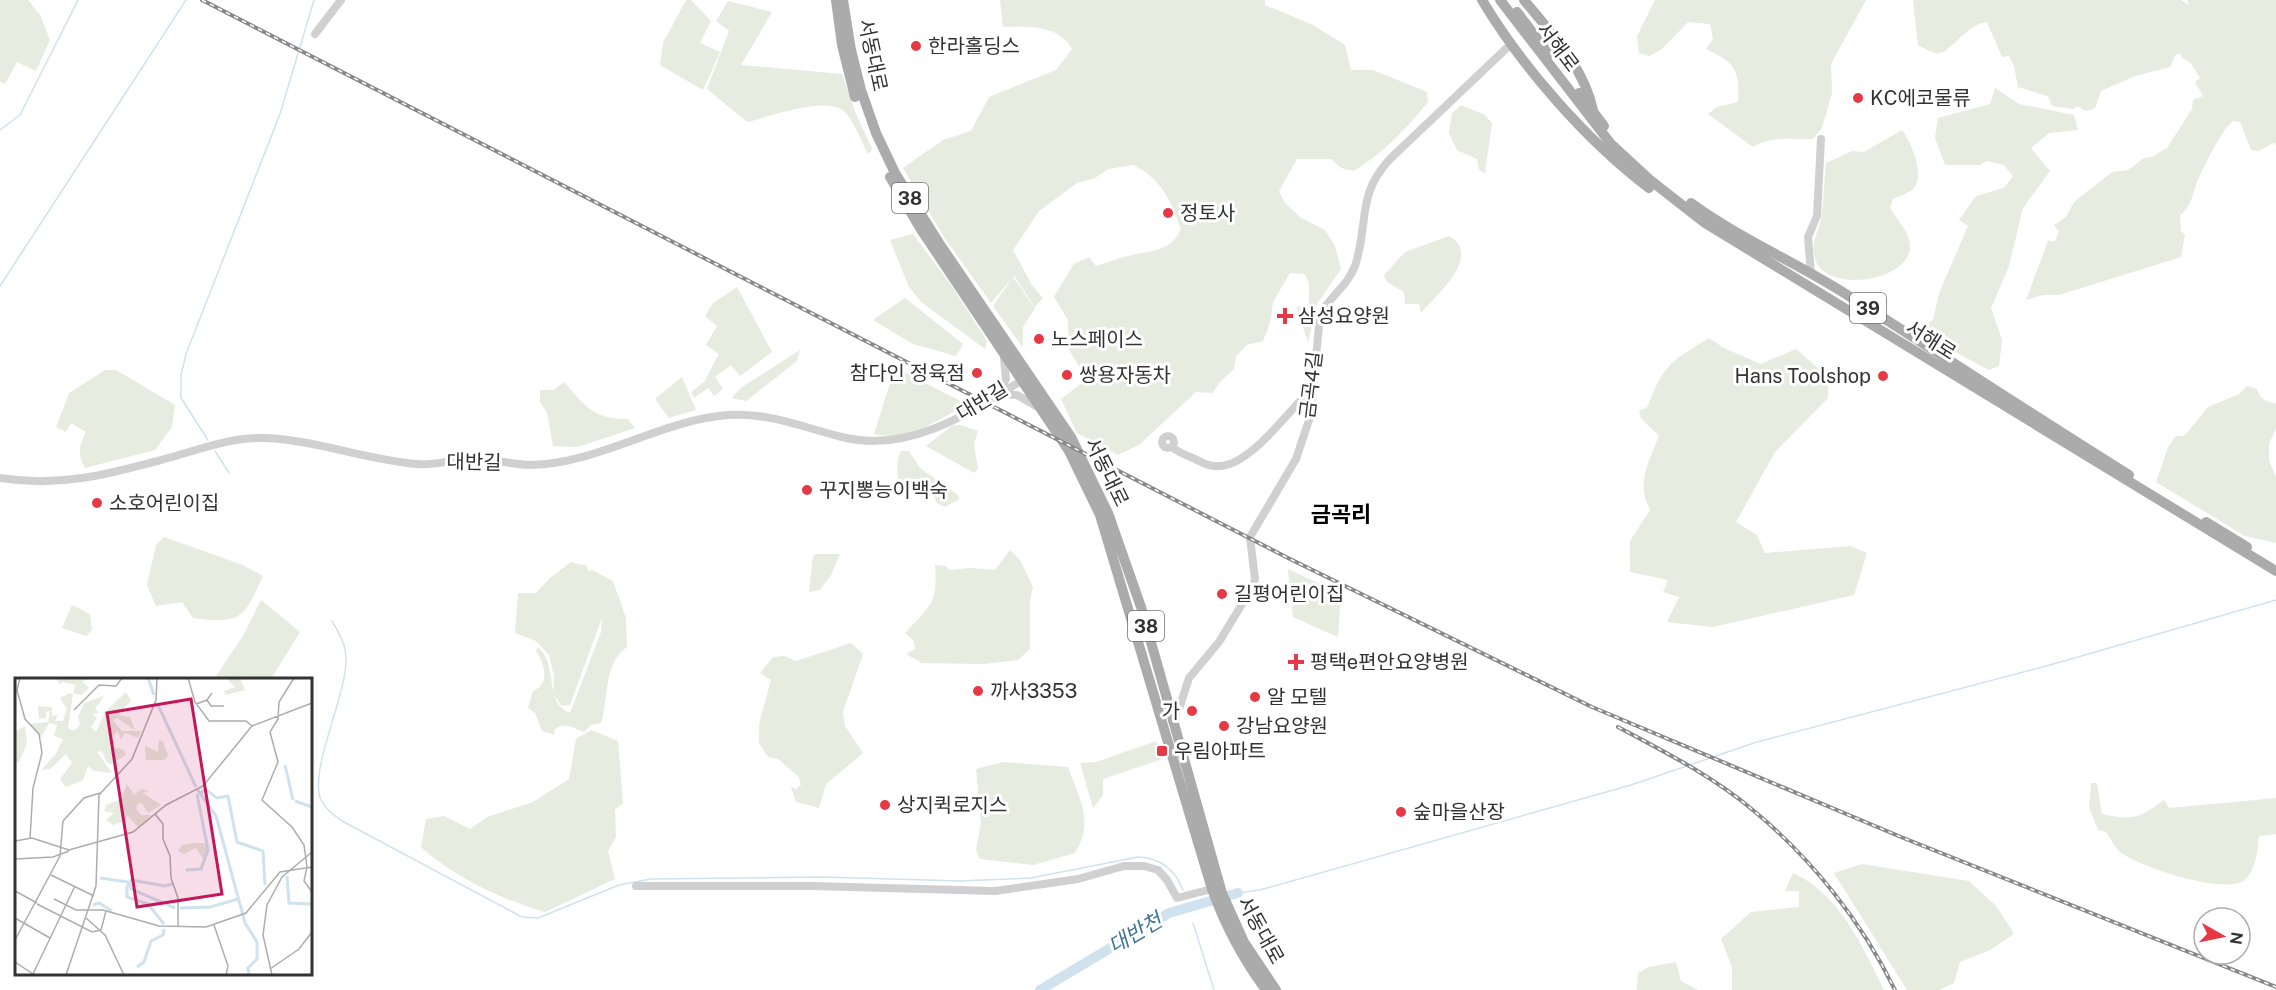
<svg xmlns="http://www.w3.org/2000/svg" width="2276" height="990" viewBox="0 0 2276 990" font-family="'Public Sans','Noto Sans KR',sans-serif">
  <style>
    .green { fill: #e6ecdf }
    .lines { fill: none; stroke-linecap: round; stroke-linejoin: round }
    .stream { stroke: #cfe2ee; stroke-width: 1.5 }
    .river { stroke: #cfe2ee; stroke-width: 10 }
    .minor { stroke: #d0d0d0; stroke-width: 8 }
    .major { stroke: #ababab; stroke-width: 10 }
    .rail-casing { stroke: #888; stroke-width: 4 }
    .rail { stroke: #fff; stroke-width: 1.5; stroke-dasharray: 4.5; stroke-linecap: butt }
    .poi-dot { fill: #e63946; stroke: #fff; stroke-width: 2 }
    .labels { text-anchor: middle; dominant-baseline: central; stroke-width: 6; stroke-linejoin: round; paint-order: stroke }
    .shield { fill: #fff; stroke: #707070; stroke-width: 1.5 }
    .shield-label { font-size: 18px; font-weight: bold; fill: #333 }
    .poi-label { font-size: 20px; fill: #333; stroke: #fff; text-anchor: start }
    .street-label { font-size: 20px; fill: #333; stroke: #fff }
    .water-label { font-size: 21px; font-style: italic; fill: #3f7597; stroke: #fff }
    .quarter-label { font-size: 22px; font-weight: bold; fill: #000; stroke: #fff }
    .inset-river { fill: none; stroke: #cfe2ee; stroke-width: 3 }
    .inset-road { fill: none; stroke: #adadad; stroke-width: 1.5 }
    .view { fill: #c2185b; fill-opacity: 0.15; stroke: #c2185b; stroke-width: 3 }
    .inset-edge { fill: none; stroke: #333; stroke-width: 3 }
  </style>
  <rect width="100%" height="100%" fill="#fff"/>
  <path class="green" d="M 0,0 L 28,0 L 40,15 L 50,40 L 36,71 L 17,62 L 5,84 L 0,82 Z
    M 686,0 L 691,0 L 711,21 L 700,43 L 720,52 L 703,90 L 660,65 L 663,43 Z
    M 1000,0 L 1265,0 L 1265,5 L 1313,25 L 1345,45 L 1351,70 L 1373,70 L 1427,92 L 1428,102 C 1406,129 1383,153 1354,171 L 1341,168 L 1331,159 L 1297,159 L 1279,191 L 1285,203 L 1301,218 L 1325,230 L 1335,246 L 1341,269 L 1317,304 L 1308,342 L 1296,307 L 1309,305 L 1309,284 L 1305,274 L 1290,273 L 1273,302 L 1270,323 L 1263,341 L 1247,345 L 1236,356 L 1234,369 L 1219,383 L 1213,393 L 1196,392 L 1139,445 L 1118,455 L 1077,433 L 1061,399 L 1087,379 L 1069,350 L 1068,320 L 1054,297 L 1074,264 L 1089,257 L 1096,266 C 1107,263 1117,258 1128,256 C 1151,250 1170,253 1181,229 C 1172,202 1160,177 1133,165 L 1108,169 L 1095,178 L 1077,183 L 1039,211 L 1013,250 L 1032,285 L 1043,298 L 1035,307 L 1014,276 L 991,303 L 944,237 L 903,168 L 943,140 L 971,131 L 989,97 L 1056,70 L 1072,49 C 1060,25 1026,26 1003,27 Z
    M 1655,0 L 1866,0 L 1831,64 L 1832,93 L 1822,128 L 1813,139 C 1793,139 1770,136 1753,147 L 1708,114 L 1717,107 L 1738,102 C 1740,69 1735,63 1706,49 L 1713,39 L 1710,24 L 1688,22 L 1662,49 L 1649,56 L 1639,53 L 1637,36 Z
    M 1913,0 L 2181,0 L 2188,5 L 2188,0 L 2276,0 L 2276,145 L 2273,143 L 2259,151 L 2251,150 L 2240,122 L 2233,121 L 2227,127 C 2217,140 2209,157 2201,173 C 2193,187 2194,205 2180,215 L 2181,231 L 2185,235 L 2181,257 L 2059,295 L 2043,295 L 2026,300 L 2048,241 L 2054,242 L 2059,232 L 2054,225 L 2066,217 L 2074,202 L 2112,172 L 2128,170 L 2144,158 L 2152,157 L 2167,148 L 2192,109 L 2193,100 L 2203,96 L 2195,82 L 2200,78 L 2191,63 L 2182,58 L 2181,54 L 2176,54 L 2170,67 L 2135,76 L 2101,91 L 2095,108 L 2086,111 L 2077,106 L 2073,109 L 2052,106 L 2048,96 L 2018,87 L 2014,66 L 2009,56 L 2002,57 L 1987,22 C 1965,24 1950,56 1936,53 C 1931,52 1924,48 1918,46 Z
    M 728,1 L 772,12 L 741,65 L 842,74 L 856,114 L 872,149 L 868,154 C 861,141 855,124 846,113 C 830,94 769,117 747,122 L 707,89 L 729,31 L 716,21 Z
    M 1995,88 L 2019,104 L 2074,115 L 2078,130 L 2049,133 L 2031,148 L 2050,171 L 2023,208 L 2009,266 L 1991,308 L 2002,340 L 1999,366 L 1989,370 L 1916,331 L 1933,320 L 1939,293 L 1968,226 L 1959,220 L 1976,196 L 2004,188 L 2013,176 L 2004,165 L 1987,161 L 1980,165 L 1945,165 L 1935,138 L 1938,118 L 1990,104 Z
    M 1461,105 L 1485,115 L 1492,123 L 1485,173 L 1479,170 L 1477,159 L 1457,150 L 1449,133 L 1452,113 Z
    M 1902,130 C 1911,141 1925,175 1914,188 C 1909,193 1899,196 1893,199 L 1890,207 C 1896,220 1911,232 1910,248 C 1906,284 1820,294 1814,255 C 1812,241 1818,232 1821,219 C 1824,201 1824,181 1826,163 L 1852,151 L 1864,152 Z
    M 913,234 L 951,285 L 987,341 L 985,349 L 921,302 L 909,287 L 890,240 Z
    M 1449,236 C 1483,256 1437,294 1421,313 L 1419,304 L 1405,304 L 1404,292 L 1387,282 L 1384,275 L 1405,252 Z
    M 1013,277 L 1035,308 L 1023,327 L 1023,348 L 993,306 Z
    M 737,287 L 772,352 L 740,376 L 731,365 L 715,377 L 723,389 L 714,396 L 708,388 L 694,398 L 691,392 L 704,382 L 719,354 L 706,345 L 717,326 L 705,316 L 713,303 Z
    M 905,298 L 963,344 L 956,356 L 913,344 L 873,320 Z
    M 1709,338 L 1724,348 L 1761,364 L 1796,349 L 1828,377 L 1828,398 L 1775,452 L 1736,522 L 1757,535 L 1765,553 L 1850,546 L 1867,553 L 1854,595 L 1713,627 L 1667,622 L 1679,597 L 1663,592 L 1668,580 L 1630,572 L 1630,541 L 1650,510 C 1636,482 1648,464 1659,436 L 1641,418 L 1639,410 L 1647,408 C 1664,364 1670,362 1709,338 Z
    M 800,350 L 797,361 L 746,401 L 731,398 L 742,387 Z
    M 895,367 L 966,404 C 940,420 906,442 874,434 Z
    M 105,370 L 116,370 L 175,405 L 172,427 L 155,450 L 85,468 C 77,453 79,446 86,432 L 71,423 L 66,432 L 56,427 L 69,393 Z
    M 682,377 L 696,410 L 669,418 L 655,399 Z
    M 564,382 C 586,407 593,419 628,419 L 635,428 L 578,447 L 553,446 L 547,413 L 540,402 L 540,390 L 554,390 Z
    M 2247,386 L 2257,389 C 2261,401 2265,400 2276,404 L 2276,429 L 2269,443 L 2269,461 L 2276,477 L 2276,543 L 2245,536 L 2156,482 L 2168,447 L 2176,436 L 2183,436 L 2187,433 L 2208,407 L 2239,394 Z
    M 953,425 L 960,425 L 978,431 L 974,444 L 978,469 L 974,473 L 926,446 Z
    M 901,451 L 909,451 L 920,468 L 958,495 L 959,499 L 945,507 L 937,503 L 932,492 L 923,495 L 916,488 L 900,496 C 899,482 894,463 901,451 Z
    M 164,537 L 243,565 L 263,576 C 244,617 243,625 193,618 L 182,602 L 156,606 L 147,585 L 156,545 Z
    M 1010,550 L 1020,560 L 1033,587 L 1030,601 L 1030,649 L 1018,660 L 984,664 L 922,663 L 906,654 L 915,649 L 914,641 L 905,633 C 930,606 938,604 935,565 L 945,566 L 950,570 L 970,568 L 995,570 Z
    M 817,554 L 840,554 L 831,575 L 820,590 L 809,592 L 813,556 Z
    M 571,562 L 587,566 L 588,571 L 592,570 L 613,581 L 626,618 L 627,647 C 603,663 609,699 601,723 L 591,725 L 584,732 C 572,728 566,721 554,730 L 555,735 L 542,731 L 535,713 L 528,708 L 533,691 C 551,684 544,663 536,651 L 538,647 C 560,667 542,702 570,713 L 601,632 L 602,618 L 570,705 L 562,706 L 553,694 L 554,676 L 549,655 L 536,641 L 515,633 L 518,593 L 536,593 L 550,578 Z
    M 1288,569 L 1341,594 L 1338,637 L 1293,617 Z
    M 261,600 L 300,632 L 271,679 L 214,679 L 243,636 Z
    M 72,605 L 90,614 L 92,630 L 86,636 L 62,628 Z
    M 851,643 L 863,654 L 843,712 L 845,726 L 863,753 L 826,784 L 819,808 L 796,802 L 791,787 L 796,789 L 801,785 L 799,777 L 778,759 L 768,757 L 759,743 L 759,724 L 771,680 L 760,673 L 773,657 L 784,656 L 796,661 Z
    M 591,730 L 618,741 L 623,803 L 615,810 L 616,837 L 608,851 L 615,879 L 545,912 C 502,900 454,877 421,847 L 426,819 L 444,816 L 470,829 L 487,817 L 533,802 L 569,779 L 576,739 Z
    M 1156,741 L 1162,759 L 1103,779 L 1103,795 L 1093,808 L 1080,763 L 1096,762 Z
    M 1004,762 L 1068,767 C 1079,800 1095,820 1075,853 L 1033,865 L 980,859 L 976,850 L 981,823 L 976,769 Z
    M 2091,783 L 2097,783 L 2102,814 C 2132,821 2140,818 2164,800 L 2169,808 L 2276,798 L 2276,834 L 2259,836 C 2258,849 2256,868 2246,879 C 2228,897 2142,867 2123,854 C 2116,850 2111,839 2106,832 L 2098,830 L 2089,807 Z
    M 1862,864 L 1969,881 L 1997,907 L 2014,934 L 1990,950 L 1960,962 L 1954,983 L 1939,990 L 1907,990 L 1834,873 Z
    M 1793,873 C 1839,893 1863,947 1884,990 L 1732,990 L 1732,967 L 1721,939 L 1751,912 L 1799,907 L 1799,891 L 1785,891 Z
    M 1676,962 L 1681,981 L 1698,990 L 1637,990 L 1638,973 L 1649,967 Z"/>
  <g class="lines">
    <path class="stream" d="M 0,130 L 20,115 L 78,0
      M 0,286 L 186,0
      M 208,440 L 181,398 L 181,375 L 186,354 L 280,114 L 314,0
      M 215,451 L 229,473
      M 332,621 C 339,633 346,644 346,659 C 347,695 308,772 321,800 C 326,810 334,816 344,822 L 522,917 L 538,918 L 619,885 L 651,879 L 823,877 L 961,881 L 1031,878 L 1138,857 C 1160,858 1175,869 1183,890
      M 1238,893 L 1260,890 L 1631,785 L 1757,742 L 2050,665 L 2276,600
      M 1193,923 L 1214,990"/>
    <path class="river" d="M 1040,990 L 1169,913 L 1238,893"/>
    <path class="minor" d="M 315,34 L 341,0
      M 1811,274 L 1808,237 L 1817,216 L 1821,139
      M 999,391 L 1006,379 L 1004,358
      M 1000,394 L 1017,395 L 1036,406
      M1162 442a6 6 0 1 1 12 0a6 6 0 1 1-12 0Z
      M 1172,447 C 1178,452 1185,455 1193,458 C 1201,462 1209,467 1219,466 C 1248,466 1284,417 1304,397 L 1312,393
      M 0,478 C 63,488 112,473 172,457 C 203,448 233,437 265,438 C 317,440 366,460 417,464 C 436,466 456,458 475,459 C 493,459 510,464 528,465 C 597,465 660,420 728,415 C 768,412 805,428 842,437 C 909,454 969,413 1024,379
      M 1172,721 L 1180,706 L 1189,678 L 1219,642 L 1253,586 L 1255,579 L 1250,537 L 1296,459 L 1311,414 L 1320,314 C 1330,297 1348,285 1355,266 C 1369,224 1356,195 1390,159 L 1511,44
      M 636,886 L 812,886 L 995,891 L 1078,879 L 1124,866 L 1144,866 L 1158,870 L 1167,880 L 1177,898 L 1212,889"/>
    <path class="major" d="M 836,0 L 842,45 L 855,97
      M 843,0 L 851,50 L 861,90 L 876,133 L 895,173 L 939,243 L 1071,437 L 1108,513 L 1141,607 L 1222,893 L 1244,942 L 1276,990
      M 1482,0 C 1522,67 1586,140 1649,188
      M 1500,0 L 1611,144 L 1650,180 L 1705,223 L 2276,571
      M 1524,0 C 1551,33 1584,67 1593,110
      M 1517,12 L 1549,54
      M 1579,93 L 1604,126
      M 890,177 L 920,228 L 1069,451 L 1100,515 L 1212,889 C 1225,925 1243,959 1266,990
      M 1691,203 C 1742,240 1800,264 1852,298 C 1945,357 2036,417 2129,475
      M 2206,522 L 2247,547"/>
    <g class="rail-casing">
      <path id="rail" d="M 202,0 L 1290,559 L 1592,707 L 1901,837 L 2276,987
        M 1618,727 C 1665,752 1714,777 1754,811 C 1812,859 1862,922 1895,990"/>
    </g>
    <use href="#rail" class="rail"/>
  </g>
  <g class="poi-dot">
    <circle cx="916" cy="46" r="6"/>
    <circle cx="1858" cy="98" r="6"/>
    <circle cx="1168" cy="213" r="6"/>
    <path d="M1282 307h6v6h6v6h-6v6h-6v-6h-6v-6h6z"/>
    <circle cx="1039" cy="339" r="6"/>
    <circle cx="977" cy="373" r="6"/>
    <circle cx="1067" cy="375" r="6"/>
    <circle cx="1883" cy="376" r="6"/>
    <circle cx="807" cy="490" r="6"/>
    <circle cx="97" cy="503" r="6"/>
    <circle cx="1222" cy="594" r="6"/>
    <path d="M1293 653h6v6h6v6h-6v6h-6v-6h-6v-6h6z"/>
    <circle cx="978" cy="691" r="6"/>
    <circle cx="1255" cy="697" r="6"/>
    <circle cx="1192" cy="711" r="6"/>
    <circle cx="1224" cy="726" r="6"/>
    <rect x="1156" y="745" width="12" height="12" rx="3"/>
    <circle cx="885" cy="805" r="6"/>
    <circle cx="1401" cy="812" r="6"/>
  </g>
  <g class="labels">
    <g class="shield">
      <rect x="892" y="183" width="36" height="30" rx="4.5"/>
      <rect x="1850" y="293" width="36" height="30" rx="4.5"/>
      <rect x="1128" y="611" width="36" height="30" rx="4.5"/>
    </g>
    <g class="shield-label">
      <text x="910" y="198">38</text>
      <text x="1868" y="308">39</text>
      <text x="1146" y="626">38</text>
    </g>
    <g class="poi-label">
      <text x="928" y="46">한라홀딩스</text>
      <text x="1870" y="98">KC에코물류</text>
      <text x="1180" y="213">정토사</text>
      <text x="1298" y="316">삼성요양원</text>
      <text x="1051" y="339">노스페이스</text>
      <text x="965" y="373" text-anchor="end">참다인 정육점</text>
      <text x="1079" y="375">쌍용자동차</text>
      <text x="1871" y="376" text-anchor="end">Hans Toolshop</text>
      <text x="819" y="490">꾸지뽕능이백숙</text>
      <text x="109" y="503">소호어린이집</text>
      <text x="1234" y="594">길평어린이집</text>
      <text x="1310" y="662">평택e편안요양병원</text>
      <text x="990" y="691">까사3353</text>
      <text x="1267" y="697">알 모텔</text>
      <text x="1180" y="711" text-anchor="end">가</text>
      <text x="1236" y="726">강남요양원</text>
      <text x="1174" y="751">우림아파트</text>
      <text x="897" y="805">상지퀵로지스</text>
      <text x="1413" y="812">숲마을산장</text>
    </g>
    <g class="street-label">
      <text transform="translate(1558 47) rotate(53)">서해로</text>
      <text transform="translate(873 55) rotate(78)">서동대로</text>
      <text transform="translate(1931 340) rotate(32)">서해로</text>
      <text transform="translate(1311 385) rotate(-83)">금곡4길</text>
      <text transform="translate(982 401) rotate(-31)">대반길</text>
      <text transform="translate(474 462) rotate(1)">대반길</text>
      <text transform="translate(1107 472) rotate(64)">서동대로</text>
      <text transform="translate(1261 930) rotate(61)">서동대로</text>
    </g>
    <g class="water-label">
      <text transform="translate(1135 933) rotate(-31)">대반천</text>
    </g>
    <g class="quarter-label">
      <text x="1341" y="514">금곡리</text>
    </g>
  </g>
  <g transform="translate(15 678)">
    <rect width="297" height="297" fill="#fff"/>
    <path d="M 41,0 L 76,0 L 76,1 L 67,3 L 74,10 L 66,17 L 58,15 L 61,7 L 47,4 L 45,7 ZM 211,0 L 225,0 L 230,12 L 210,17 L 209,13 L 220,9 ZM 111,14 L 116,23 L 102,37 L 115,39 L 120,52 L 102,40 L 98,42 L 107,53 L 126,53 L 123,60 L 110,55 L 106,62 L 103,53 L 97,59 L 100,65 L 93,68 L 109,72 L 111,77 L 101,83 L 105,88 L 92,85 L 87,73 L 82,74 L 97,95 L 79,93 L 73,88 L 68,102 L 51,109 L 45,101 L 57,85 L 51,76 L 35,91 L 26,92 L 41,76 L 48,61 L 39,58 L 42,47 L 34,45 L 26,60 L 14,46 L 33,44 L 35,33 L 31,34 L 31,40 L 24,41 L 23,28 L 37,29 L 37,38 L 43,37 L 40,43 L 48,43 L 52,31 L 45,20 L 55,15 L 58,16 L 53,50 L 59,53 L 65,47 L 63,39 L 69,25 L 89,18 L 80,31 L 84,35 L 78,36 L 82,40 L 76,49 L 81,54 L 90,34 ZM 10,48 L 12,65 L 4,84 L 0,84 L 0,54 ZM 144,62 L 148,63 L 153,78 L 149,82 L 131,82 L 130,68 L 143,74 ZM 112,106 L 119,117 L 127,111 L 134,113 L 128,115 L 146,127 L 133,135 L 127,125 L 123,126 L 121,130 L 126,137 L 136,137 L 124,150 L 112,137 L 111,143 L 98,147 L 91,142 L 99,135 L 89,133 L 91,127 L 106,121 ZM 182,165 L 189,165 L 193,170 L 189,182 L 181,170 L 169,176 L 163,173 L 167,167 Z" fill="#e6ecdf"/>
    <path class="inset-river" d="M 133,0 L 139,17M 143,27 L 181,109M 270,87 L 278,122M 182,111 L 201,138 L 230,245 L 242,264 L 242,281 L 233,290 L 234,297M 185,115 L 191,112 L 202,120 L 213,118 L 222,164 L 248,173 L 250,207M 280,123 L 297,129M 171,192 L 186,191 L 193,172 L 182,116M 272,198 L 274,225 L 297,226M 85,200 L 113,204M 114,204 L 116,211 L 160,230M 78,227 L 84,225 L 97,233M 165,230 L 195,229 L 223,221 L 227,231M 149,246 L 133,226 L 112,219 L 112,209 L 116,202 L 150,208 L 157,206M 122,289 L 129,284 L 136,263 L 148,257 L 149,251"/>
    <path class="inset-road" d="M 5,0 L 2,12 L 10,41 L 24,56 L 27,75 L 18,110 L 15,161M 173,0 L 180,24 L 194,43 L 231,43 L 237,48M 279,0 L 264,24 L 263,41 L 255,54 L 263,84 L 247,122 L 277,149 L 289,167 L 292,189 L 289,203 L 297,214M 192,22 L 196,28 L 209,28M 181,26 L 192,22 L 197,15M 59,32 L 84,7 L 101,8 L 107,0M 140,136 L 148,146 L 148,161 L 155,178 L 156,200 L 163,220 L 163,249M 0,163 L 17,160 L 54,172 L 118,154 L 151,127 L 188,108 L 237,48 L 297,25M 0,181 L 38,179 L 54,173M 36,197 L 79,218M 0,213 L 22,225M 39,221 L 61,232 L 88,232 L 144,248 L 191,249 L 231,235 L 265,194 L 297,189M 22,226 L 77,254 L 86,252M 0,240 L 35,260M 71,240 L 90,257 L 109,297M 199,247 L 213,288 L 211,297M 86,252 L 91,233M 0,262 L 45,178 L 48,143 L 69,120 L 85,115M 0,284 L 18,296 L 60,208M 255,291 L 284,271 L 297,254M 51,297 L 81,208 L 84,117 L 117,81 L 141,22 L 142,0M 257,297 L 248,257 L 252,227 L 267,199 L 297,174"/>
    <path class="view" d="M 176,21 L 207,216 L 122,229 L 92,35 Z"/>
    <rect width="297" height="297" class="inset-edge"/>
  </g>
  <g transform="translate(2222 936) rotate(99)"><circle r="28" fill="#ffffff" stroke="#adadad" stroke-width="1.5"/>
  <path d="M0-4.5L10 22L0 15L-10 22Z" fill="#e63946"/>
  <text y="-9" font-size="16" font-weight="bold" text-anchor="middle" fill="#333333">N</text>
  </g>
</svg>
